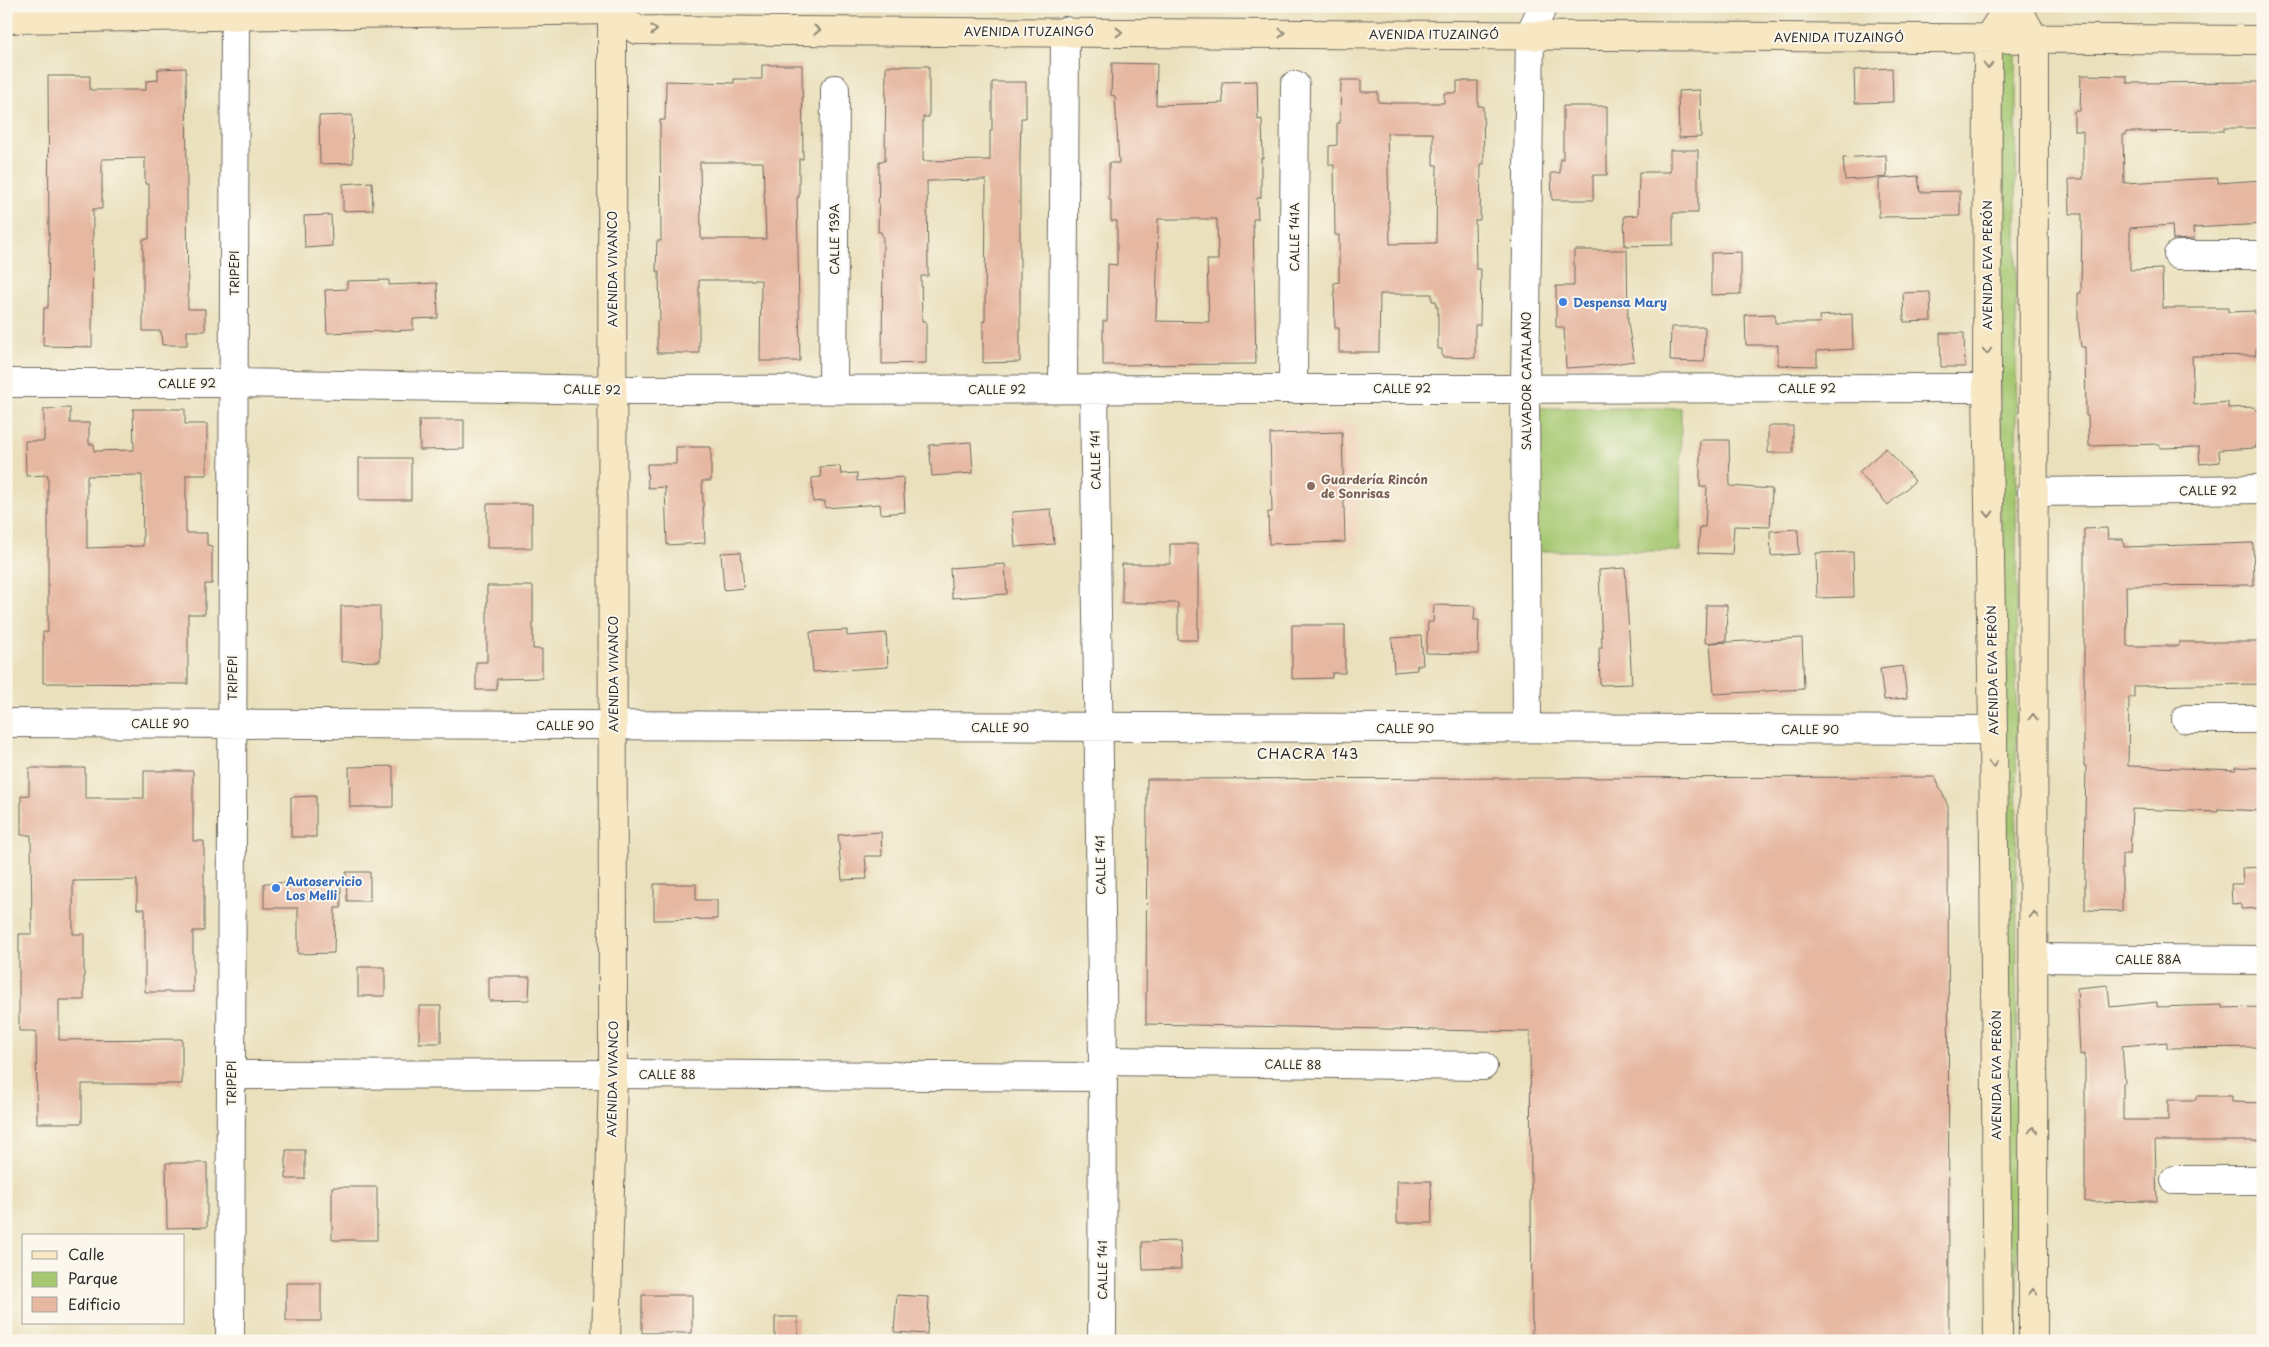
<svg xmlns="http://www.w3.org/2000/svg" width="2269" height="1347" viewBox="0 0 2269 1347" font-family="'Playpen Sans',sans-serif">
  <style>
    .built { fill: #f1d5bd }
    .green { fill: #a4c770; stroke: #68794e }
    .building { fill: #e6b7a1; fill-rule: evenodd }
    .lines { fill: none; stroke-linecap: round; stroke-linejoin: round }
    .street-casing { stroke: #6e6a5e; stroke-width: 30 }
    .secondary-casing { stroke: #6e6a5e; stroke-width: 30 }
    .street { stroke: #fff; stroke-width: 28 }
    .secondary { stroke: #f7e8c3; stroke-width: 28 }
    .oneway { stroke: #918a77 }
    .shop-dot { fill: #3f7fe0; stroke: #fbf7ec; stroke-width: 2 }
    .education-dot { fill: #8d6e63; stroke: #fbf7ec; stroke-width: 2 }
    .labels { text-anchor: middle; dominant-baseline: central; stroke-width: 4; stroke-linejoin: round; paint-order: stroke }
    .street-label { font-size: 12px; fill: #2b2b2b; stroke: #fbf7ec }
    .shop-label { font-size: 12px; font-weight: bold; fill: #366cbe; stroke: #fbf7ec; text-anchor: start }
    .education-label { font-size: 12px; font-weight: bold; fill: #785e54; stroke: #fbf7ec; text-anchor: start }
    .neighbourhood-label { font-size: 14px; letter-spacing: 1px; fill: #2b2b2b; stroke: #fbf7ec }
  </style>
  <rect width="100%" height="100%" fill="#fbf7ec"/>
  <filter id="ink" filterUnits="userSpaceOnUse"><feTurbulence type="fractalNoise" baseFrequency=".02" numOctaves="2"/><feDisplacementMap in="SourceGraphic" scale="10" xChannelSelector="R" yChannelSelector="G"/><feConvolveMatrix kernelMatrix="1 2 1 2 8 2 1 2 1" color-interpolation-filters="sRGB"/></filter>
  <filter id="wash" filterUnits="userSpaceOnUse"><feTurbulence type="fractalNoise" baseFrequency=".0096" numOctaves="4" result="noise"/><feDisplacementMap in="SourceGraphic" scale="20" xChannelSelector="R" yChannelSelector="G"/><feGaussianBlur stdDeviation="1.12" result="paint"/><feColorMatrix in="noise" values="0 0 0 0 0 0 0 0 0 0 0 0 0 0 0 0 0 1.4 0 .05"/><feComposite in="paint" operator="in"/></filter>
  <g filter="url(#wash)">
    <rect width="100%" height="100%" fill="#eae0bc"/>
    <path class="built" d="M 1356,424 L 1358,546 L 1266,548 L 1264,425 Z"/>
    <path class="green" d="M 2000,46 L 2016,48 L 2017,1341 L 2001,1341 Z
      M 1534,408 L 1681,408 L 1680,551 L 1534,551 Z"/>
    <g id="blocks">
      <path class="building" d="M 1112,63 L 1157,64 L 1156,105 L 1223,103 L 1222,82 L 1257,81 L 1258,120 L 1262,119 L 1263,158 L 1261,158 L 1261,198 L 1257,198 L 1258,219 L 1253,219 L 1256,364 L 1103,365 L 1103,321 L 1107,321 L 1108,264 L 1117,265 L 1117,221 L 1111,221 L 1111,200 L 1109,200 L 1109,163 L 1119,163 L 1115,96 L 1111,95 ZM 1158,219 L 1217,219 L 1218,260 L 1207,260 L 1209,322 L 1156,321 Z
        M 762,65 L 802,65 L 803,159 L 799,159 L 799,197 L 797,197 L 800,361 L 760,361 L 761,280 L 699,280 L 699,353 L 657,353 L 657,321 L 660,321 L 659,271 L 656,271 L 657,241 L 661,241 L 660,120 L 665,120 L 666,81 L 734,83 L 734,79 L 762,79 ZM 700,162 L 763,162 L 766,239 L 701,239 Z
        M 886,66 L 929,66 L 929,117 L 923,117 L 923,161 L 990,160 L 990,131 L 992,131 L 992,82 L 1026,82 L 1026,118 L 1021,118 L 1020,156 L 1020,362 L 983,363 L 983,321 L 985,321 L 986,180 L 927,181 L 928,276 L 921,276 L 922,321 L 926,321 L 926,363 L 882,364 L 883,238 L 881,232 L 878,232 L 879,161 L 885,161 Z
        M 186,68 L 188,309 L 205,309 L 205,331 L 187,331 L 187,345 L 162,345 L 161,331 L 143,331 L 143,239 L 149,239 L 149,184 L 145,184 L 145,158 L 102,159 L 102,209 L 93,209 L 92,347 L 43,346 L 44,308 L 48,308 L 49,240 L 48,76 L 90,76 L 90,90 L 146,90 L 146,81 L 158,80 L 158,69 Z
        M 1892,68 L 1893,102 L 1855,103 L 1854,70 Z
        M 2081,75 L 2127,76 L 2127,83 L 2263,82 L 2263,128 L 2224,128 L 2224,131 L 2126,132 L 2126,135 L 2123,135 L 2124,183 L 2218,178 L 2218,183 L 2262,180 L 2263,224 L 2193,228 L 2194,239 L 2173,240 L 2172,225 L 2130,228 L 2130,270 L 2162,269 L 2163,308 L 2228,308 L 2228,312 L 2255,311 L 2255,315 L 2263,315 L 2263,348 L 2256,348 L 2256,355 L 2192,356 L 2194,405 L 2228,402 L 2228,408 L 2255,407 L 2255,410 L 2260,410 L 2262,442 L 2255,443 L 2256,448 L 2219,450 L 2220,462 L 2200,464 L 2199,447 L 2160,448 L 2160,444 L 2089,446 L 2088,416 L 2086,416 L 2085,347 L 2081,347 L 2078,321 L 2078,293 L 2081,293 L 2082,214 L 2070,214 L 2069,179 L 2083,179 L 2083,131 L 2074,131 L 2074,111 L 2080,111 Z
        M 1341,80 L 1361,80 L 1361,92 L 1378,92 L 1378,102 L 1394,103 L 1444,103 L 1444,93 L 1457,93 L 1457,81 L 1478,81 L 1478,106 L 1483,106 L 1484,164 L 1481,164 L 1480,220 L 1475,220 L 1476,269 L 1481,269 L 1480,325 L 1475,325 L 1475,358 L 1442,357 L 1442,349 L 1438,349 L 1438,307 L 1436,307 L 1436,301 L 1432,301 L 1432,294 L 1380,294 L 1379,352 L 1339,352 L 1339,328 L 1335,328 L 1334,283 L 1339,282 L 1339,235 L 1335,235 L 1334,165 L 1329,165 L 1329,146 L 1337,145 L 1337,123 L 1340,123 ZM 1387,133 L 1433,133 L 1433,165 L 1437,165 L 1436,243 L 1390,244 Z
        M 1700,90 L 1701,137 L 1679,138 L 1678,91 Z
        M 1563,106 L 1607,106 L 1607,175 L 1593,175 L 1593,200 L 1552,200 L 1551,173 L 1560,173 L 1560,159 L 1563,159 Z
        M 352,115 L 353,163 L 320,164 L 319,116 Z
        M 1670,150 L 1698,150 L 1698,213 L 1673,213 L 1673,245 L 1625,246 L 1624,216 L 1638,215 L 1639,172 L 1670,172 Z
        M 1886,155 L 1887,177 L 1845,180 L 1843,158 Z
        M 1918,176 L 1920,192 L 1960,191 L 1960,216 L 1879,217 L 1879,179 Z
        M 372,182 L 373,210 L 343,211 L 343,184 Z
        M 331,215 L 332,246 L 305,248 L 304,216 Z
        M 1574,250 L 1627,250 L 1628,323 L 1634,361 L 1598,366 L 1566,368 L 1564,327 L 1556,327 L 1556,286 L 1574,286 Z
        M 1741,252 L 1741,294 L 1711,295 L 1711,253 Z
        M 389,280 L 389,285 L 437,283 L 438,318 L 413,319 L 413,330 L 327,333 L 325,290 L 347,289 L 347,281 Z
        M 1930,292 L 1931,321 L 1904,322 L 1903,293 Z
        M 1775,314 L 1775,323 L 1820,323 L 1819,316 L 1852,314 L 1853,349 L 1817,351 L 1817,366 L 1778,365 L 1778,345 L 1746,345 L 1745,315 Z
        M 1671,327 L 1705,327 L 1704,362 L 1670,361 Z
        M 1940,333 L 1964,333 L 1965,367 L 1941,367 Z
        M 70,408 L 70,423 L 89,423 L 89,444 L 94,444 L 94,451 L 134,450 L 133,409 L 185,409 L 185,424 L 207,424 L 207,475 L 186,475 L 186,533 L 207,533 L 207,545 L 212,546 L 212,584 L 205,584 L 205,614 L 188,614 L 188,684 L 43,683 L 43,632 L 48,632 L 48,475 L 26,476 L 25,441 L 44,441 L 44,409 ZM 142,475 L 143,546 L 87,548 L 87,476 Z
        M 419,420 L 464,420 L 464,449 L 420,450 Z
        M 1768,426 L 1793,426 L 1793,453 L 1768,453 Z
        M 1342,432 L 1345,542 L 1269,544 L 1268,512 L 1272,512 L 1270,434 Z
        M 1700,440 L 1729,440 L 1730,486 L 1772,489 L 1770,527 L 1734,526 L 1732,554 L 1698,553 L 1700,527 L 1705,527 L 1707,487 L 1700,487 Z
        M 971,442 L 973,473 L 932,476 L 929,445 Z
        M 676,447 L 711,447 L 711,481 L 702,481 L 705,543 L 667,545 L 665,487 L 648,488 L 647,464 L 676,464 Z
        M 1886,448 L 1915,481 L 1888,505 L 1859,472 Z
        M 359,458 L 411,458 L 411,500 L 359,500 Z
        M 840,466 L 841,474 L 857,473 L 857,481 L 903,477 L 905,512 L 881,514 L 880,504 L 825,508 L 825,501 L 813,502 L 812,478 L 821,477 L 820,467 Z
        M 487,504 L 532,504 L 532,548 L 487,548 Z
        M 1051,509 L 1054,544 L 1015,547 L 1012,512 Z
        M 2107,528 L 2108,539 L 2123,539 L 2124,547 L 2253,543 L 2254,585 L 2126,586 L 2127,646 L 2179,646 L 2179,642 L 2263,642 L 2263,684 L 2134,686 L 2134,697 L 2129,697 L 2128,766 L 2236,770 L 2236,767 L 2263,768 L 2263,809 L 2262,811 L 2218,809 L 2218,812 L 2132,809 L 2130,854 L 2122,854 L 2122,911 L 2085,910 L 2085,864 L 2084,864 L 2086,766 L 2084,766 L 2084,529 Z
        M 1798,529 L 1799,554 L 1771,556 L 1770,531 Z
        M 1170,544 L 1198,544 L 1198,640 L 1178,640 L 1178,603 L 1122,603 L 1122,564 L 1170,564 Z
        M 741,552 L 744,588 L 724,590 L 721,553 Z
        M 1853,552 L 1854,597 L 1817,598 L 1816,553 Z
        M 1005,564 L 1007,594 L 952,598 L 950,568 Z
        M 1625,568 L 1632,684 L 1600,685 L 1599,648 L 1602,648 L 1599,570 Z
        M 487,586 L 533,586 L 533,649 L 542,649 L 542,678 L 497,679 L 497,690 L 476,690 L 476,662 L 487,662 Z
        M 1434,605 L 1475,606 L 1474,620 L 1479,620 L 1478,654 L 1426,653 L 1428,622 L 1433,622 Z
        M 1706,605 L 1727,605 L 1726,641 L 1705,643 Z
        M 341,606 L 380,606 L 380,661 L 341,662 Z
        M 1292,625 L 1345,625 L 1345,673 L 1332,673 L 1332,678 L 1292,679 Z
        M 847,630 L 847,636 L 886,633 L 888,667 L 813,672 L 810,632 Z
        M 1421,636 L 1423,665 L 1417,665 L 1417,670 L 1394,672 L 1392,638 Z
        M 1802,638 L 1804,689 L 1714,694 L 1710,643 Z
        M 1903,666 L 1907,698 L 1884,700 L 1880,669 Z
        M 393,766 L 393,807 L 350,807 L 349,767 Z
        M 29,768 L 85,768 L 85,798 L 144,798 L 144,771 L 193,771 L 193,841 L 204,841 L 204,931 L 193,931 L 193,992 L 145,992 L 145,909 L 137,909 L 137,880 L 73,881 L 73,934 L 84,934 L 84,1000 L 59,1000 L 59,1040 L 182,1039 L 182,1084 L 82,1084 L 82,1123 L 37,1123 L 36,1031 L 19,1031 L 19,934 L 32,934 L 31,835 L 21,835 L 21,796 L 29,795 Z
        M 1935,777 L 1948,806 L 1949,1341 L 1532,1341 L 1530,1032 L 1146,1024 L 1147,779 Z
        M 316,796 L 316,837 L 291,837 L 291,797 Z
        M 881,832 L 882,856 L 865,856 L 867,879 L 842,880 L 838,835 Z
        M 2263,867 L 2263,908 L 2241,909 L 2241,903 L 2232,904 L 2231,884 L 2243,884 L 2242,868 Z
        M 346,872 L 370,872 L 370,901 L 347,901 Z
        M 341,882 L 341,908 L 335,908 L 334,953 L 298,954 L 298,908 L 264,908 L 264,883 Z
        M 654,884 L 696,884 L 696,900 L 717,900 L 717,919 L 654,920 Z
        M 358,967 L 385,967 L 385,996 L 358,996 Z
        M 489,977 L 530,977 L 529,1000 L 489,1001 Z
        M 2108,985 L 2110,1007 L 2157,1002 L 2157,1007 L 2222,1005 L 2222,1008 L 2263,1007 L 2262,1047 L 2167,1048 L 2167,1042 L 2122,1046 L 2125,1083 L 2123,1083 L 2123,1120 L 2168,1120 L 2168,1100 L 2196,1100 L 2196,1096 L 2232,1096 L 2232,1102 L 2263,1103 L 2263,1141 L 2155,1141 L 2157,1201 L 2085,1202 L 2085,1054 L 2080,1055 L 2077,988 Z
        M 419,1006 L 441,1006 L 441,1043 L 419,1043 Z
        M 286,1150 L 305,1150 L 305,1179 L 286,1179 Z
        M 166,1163 L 207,1163 L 207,1227 L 167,1228 Z
        M 1397,1181 L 1431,1181 L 1432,1223 L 1397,1223 Z
        M 332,1187 L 377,1187 L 377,1240 L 332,1240 Z
        M 1180,1241 L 1181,1269 L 1143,1270 L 1142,1242 Z
        M 286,1283 L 321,1283 L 321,1321 L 286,1321 Z
        M 642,1295 L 692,1295 L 692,1333 L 642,1333 Z
        M 897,1295 L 929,1297 L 927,1334 L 894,1332 Z
        M 775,1317 L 798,1317 L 798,1341 L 775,1341 Z"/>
    </g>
  </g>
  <g filter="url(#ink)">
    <use href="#blocks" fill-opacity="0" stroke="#6e6a5e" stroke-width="1"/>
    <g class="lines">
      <g class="street-casing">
        <path id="street" d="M 2178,255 L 2263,255
          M 6,383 L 234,383 L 612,390 L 1987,388
          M 1293,388 L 1295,85
          M 833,389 L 835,89
          M 1063,389 L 1065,31
          M 1094,389 L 1103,1061 L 1102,1341
          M 2032,492 L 2263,489
          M 2186,719 L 2263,719
          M 6,723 L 1993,730
          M 1527,728 L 1525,388 L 1530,34 L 1543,6
          M 2034,958 L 2263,960
          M 1103,1061 L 1483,1066
          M 231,1075 L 613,1074 L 1103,1077
          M 2175,1180 L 2263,1180
          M 230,1341 L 235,16"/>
      </g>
      <g class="secondary-casing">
        <path id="secondary" d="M 612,10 L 637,30 L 2263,40
          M 6,19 L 612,10 L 618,6
          M 2025,22 L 2034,38 L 2033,1341
          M 606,1341 L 613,1074 L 612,6
          M 1998,1341 L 1993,730 L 1987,388 L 1988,38 L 2009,6"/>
      </g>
      <use href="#street" class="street"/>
      <use href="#secondary" class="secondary"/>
    </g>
    <defs><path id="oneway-chevron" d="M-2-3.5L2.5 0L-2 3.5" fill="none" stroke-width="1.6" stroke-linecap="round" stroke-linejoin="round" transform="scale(1.25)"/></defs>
    <g class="oneway">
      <use href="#oneway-chevron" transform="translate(654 30)"/>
      <use href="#oneway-chevron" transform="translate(817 30)"/>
      <use href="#oneway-chevron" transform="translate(1119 32)"/>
      <use href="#oneway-chevron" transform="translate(1282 33)"/>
      <use href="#oneway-chevron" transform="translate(1988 66) rotate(90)"/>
      <use href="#oneway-chevron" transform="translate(1987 351) rotate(90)"/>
      <use href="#oneway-chevron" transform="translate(1989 514) rotate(89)"/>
      <use href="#oneway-chevron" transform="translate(2033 717) rotate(-90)"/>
      <use href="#oneway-chevron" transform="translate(1993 764) rotate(90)"/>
      <use href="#oneway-chevron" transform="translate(2034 915) rotate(-90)"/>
      <use href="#oneway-chevron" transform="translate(2033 1130) rotate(-90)"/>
      <use href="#oneway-chevron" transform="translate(2033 1292) rotate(-90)"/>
    </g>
  </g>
  <g class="shop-dot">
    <circle cx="1563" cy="302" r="5"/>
    <circle cx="276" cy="888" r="5"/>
  </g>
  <circle class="education-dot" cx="1311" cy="486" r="5"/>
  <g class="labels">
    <g class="street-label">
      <text x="1029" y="31">AVENIDA ITUZAINGÓ</text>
      <text x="1434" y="34">AVENIDA ITUZAINGÓ</text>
      <text x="1839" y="37">AVENIDA ITUZAINGÓ</text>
      <text transform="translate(1294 237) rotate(-90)">CALLE 141A</text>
      <text transform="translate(834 239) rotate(-90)">CALLE 139A</text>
      <text transform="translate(1987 265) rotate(-90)">AVENIDA EVA PERÓN</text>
      <text transform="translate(612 269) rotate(-90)">AVENIDA VIVANCO</text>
      <text transform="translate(234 273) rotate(-90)">TRIPEPI</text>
      <text transform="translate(1526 381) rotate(-90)">SALVADOR CATALANO</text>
      <text x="187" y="383">CALLE 92</text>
      <text x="1402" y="388">CALLE 92</text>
      <text x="1807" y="388">CALLE 92</text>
      <text transform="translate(592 389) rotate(1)">CALLE 92</text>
      <text x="997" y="389">CALLE 92</text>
      <text transform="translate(1095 460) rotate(-91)">CALLE 141</text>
      <text transform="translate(2208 490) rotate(-1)">CALLE 92</text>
      <text transform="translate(1992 670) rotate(-91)">AVENIDA EVA PERÓN</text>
      <text transform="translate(613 674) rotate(-90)">AVENIDA VIVANCO</text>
      <text transform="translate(232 678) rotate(-90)">TRIPEPI</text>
      <text x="160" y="723">CALLE 90</text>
      <text x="565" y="725">CALLE 90</text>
      <text x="1000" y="727">CALLE 90</text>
      <text x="1405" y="728">CALLE 90</text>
      <text x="1810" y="729">CALLE 90</text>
      <text transform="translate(1100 865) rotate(-91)">CALLE 141</text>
      <text x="2148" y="959">CALLE 88A</text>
      <text transform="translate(1293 1064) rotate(1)">CALLE 88</text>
      <text x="667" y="1074">CALLE 88</text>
      <text transform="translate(1996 1075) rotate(-90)">AVENIDA EVA PERÓN</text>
      <text transform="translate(612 1079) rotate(-89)">AVENIDA VIVANCO</text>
      <text transform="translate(231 1083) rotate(-90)">TRIPEPI</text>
      <text transform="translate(1102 1270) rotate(-90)">CALLE 141</text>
    </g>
    <g class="shop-label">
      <text x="1573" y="302">Despensa Mary</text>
      <text x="286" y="881">Autoservicio<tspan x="286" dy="14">Los Melli</tspan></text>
    </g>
    <g class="education-label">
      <text x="1321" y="479">Guardería Rincón<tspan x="1321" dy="14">de Sonrisas</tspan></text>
    </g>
    <g class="neighbourhood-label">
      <text x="1308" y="753">CHACRA 143</text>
    </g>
  </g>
  <rect width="2269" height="1347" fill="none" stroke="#fbf7ec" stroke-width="25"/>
  <rect x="22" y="1234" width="162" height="90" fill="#fbf7ec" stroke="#a8a59f"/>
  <rect x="32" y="1251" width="25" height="8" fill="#f7e8c3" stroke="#a8a59f"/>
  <text x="68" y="1260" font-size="15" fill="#2b2b2b">Calle</text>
  <rect x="32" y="1272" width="25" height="15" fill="#a4c770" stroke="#a8a59f"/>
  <text x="68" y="1284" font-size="15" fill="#2b2b2b">Parque</text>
  <rect x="32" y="1297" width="25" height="15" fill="#e6b7a1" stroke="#a8a59f"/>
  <text x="68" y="1310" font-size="15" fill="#2b2b2b">Edificio</text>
</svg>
